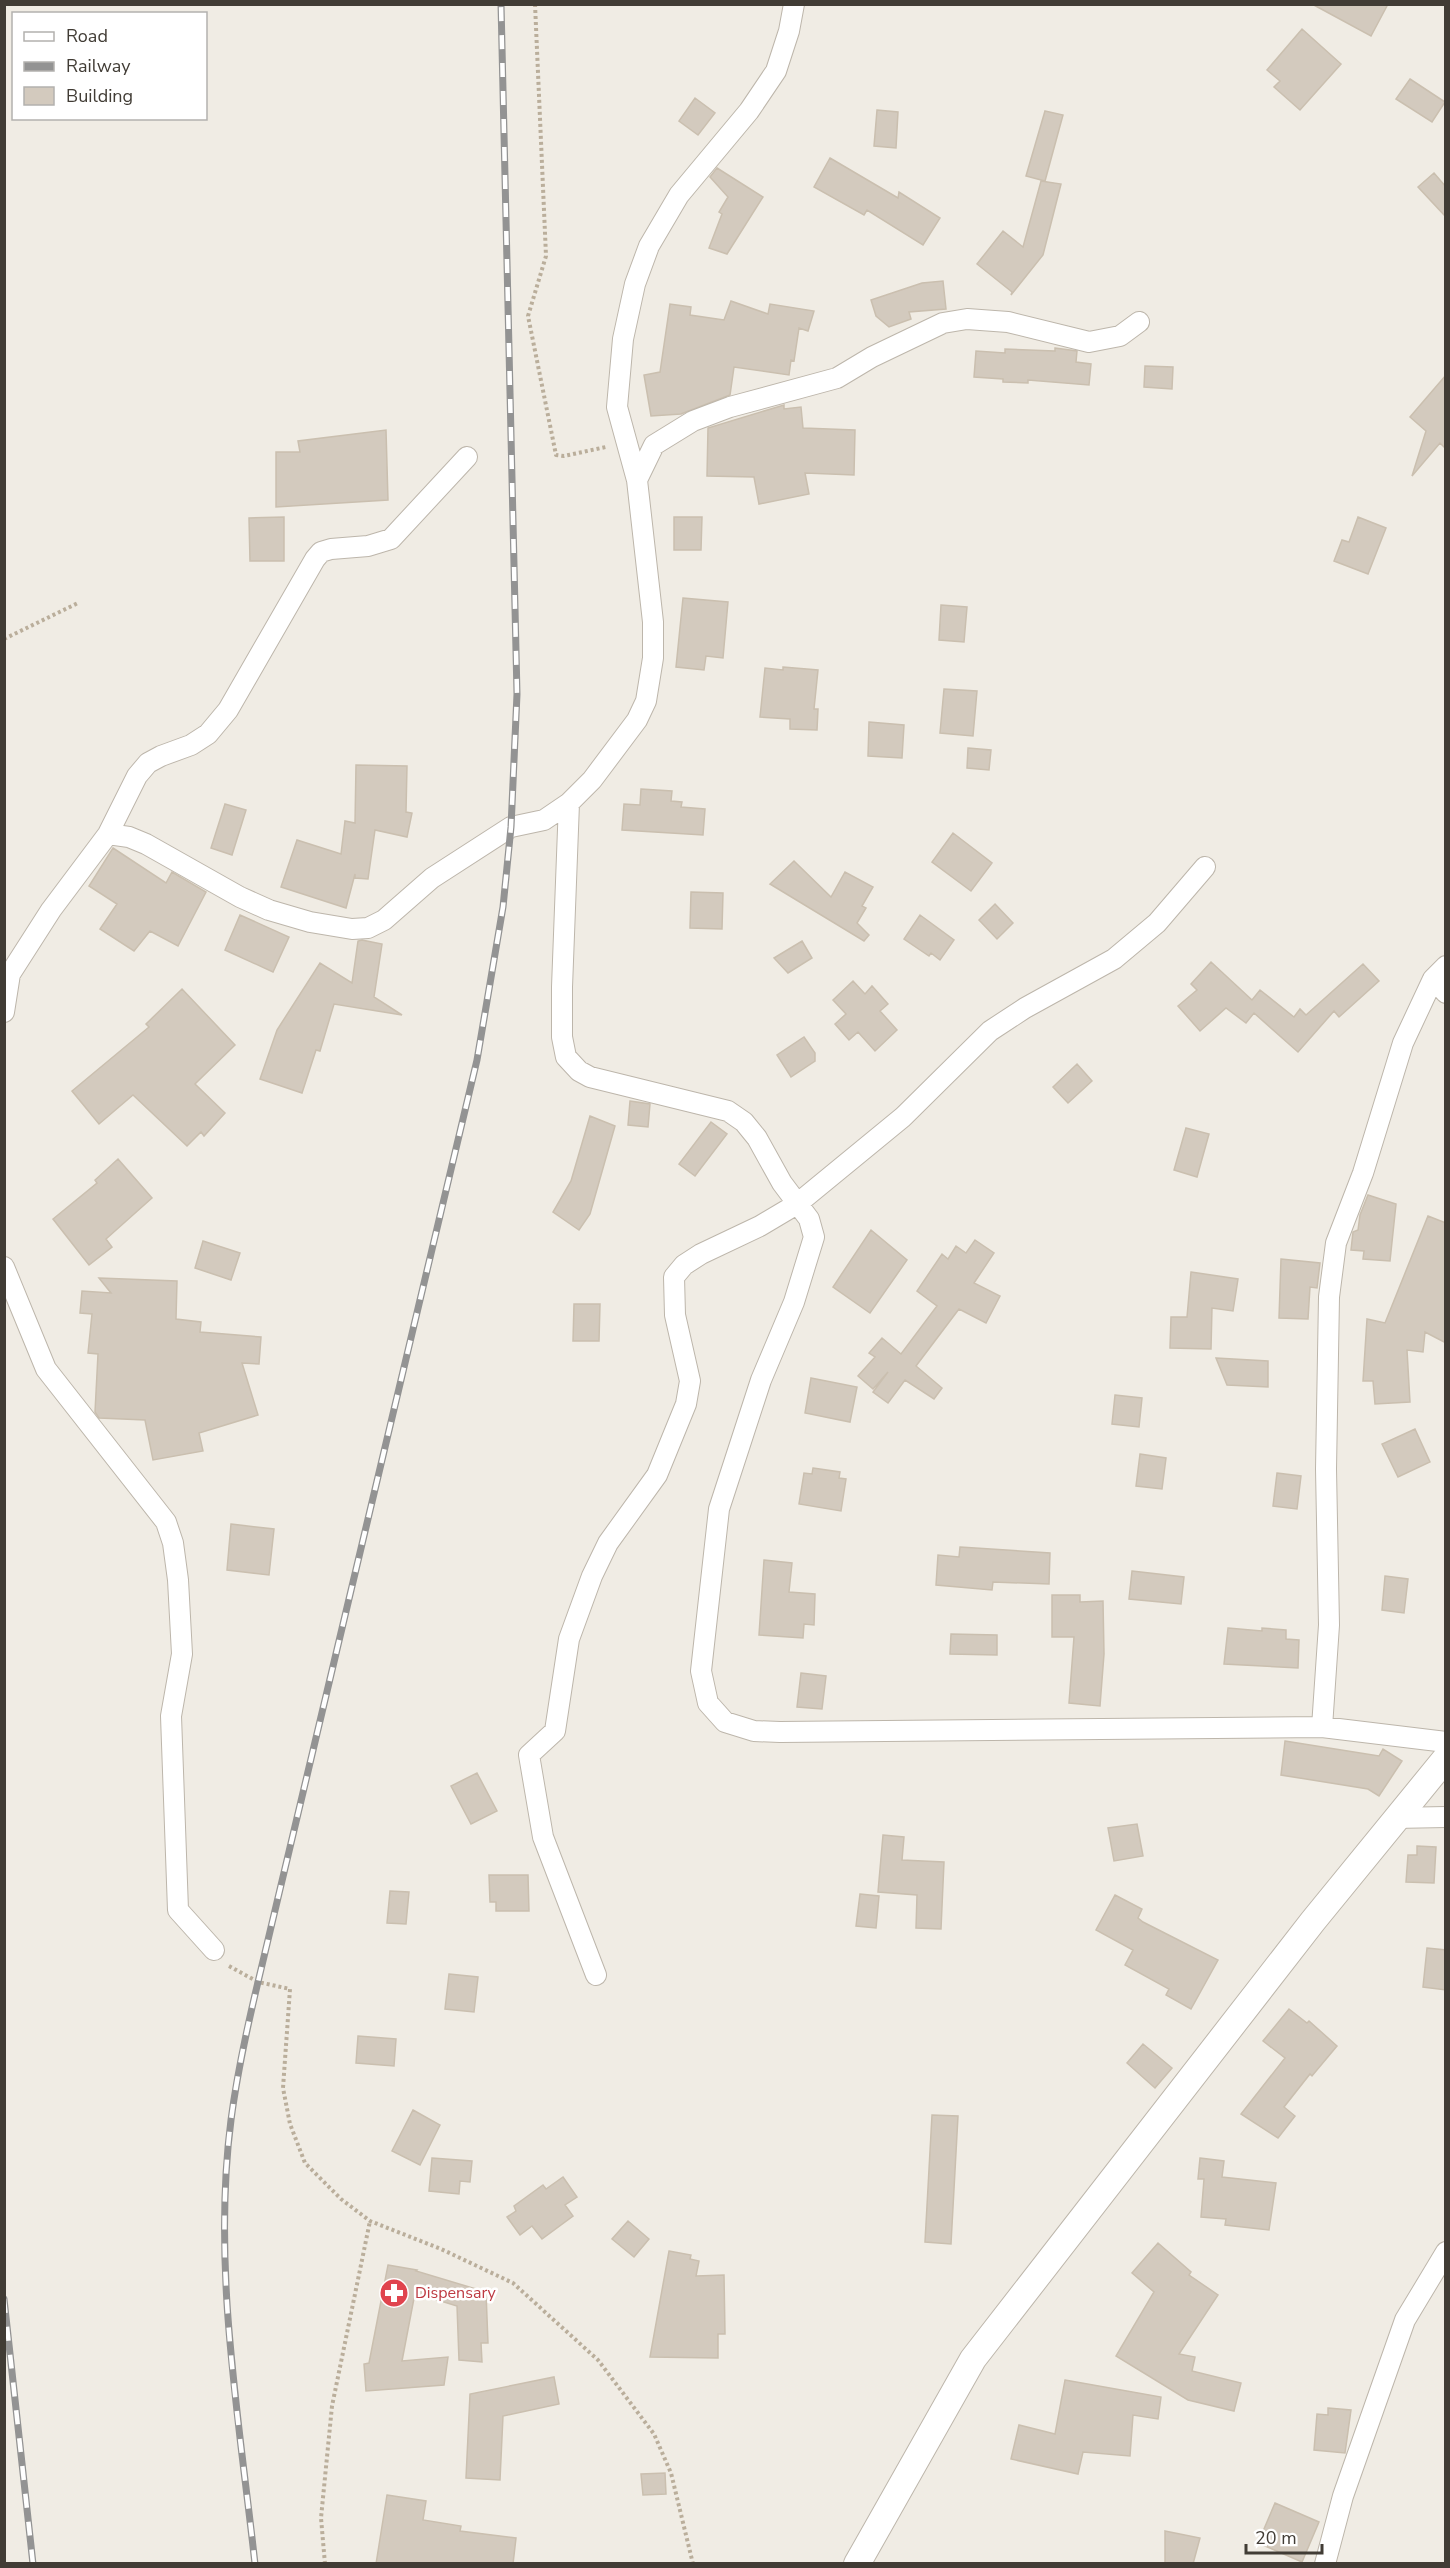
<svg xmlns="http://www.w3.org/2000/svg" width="1450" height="2568" viewBox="0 0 1450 2568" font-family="'Nunito Sans',sans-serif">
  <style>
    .building { fill: #d3cabe; stroke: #cabfaf; stroke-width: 1.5 }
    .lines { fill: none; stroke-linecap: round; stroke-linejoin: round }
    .minor-casing { stroke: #bdb6ab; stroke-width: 22 }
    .tertiary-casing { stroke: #bdb6ab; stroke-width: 28 }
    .path { stroke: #baae9b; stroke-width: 4; stroke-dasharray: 3 3; stroke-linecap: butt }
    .minor { stroke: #fff; stroke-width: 20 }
    .tertiary { stroke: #fff; stroke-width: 26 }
    .rail-casing { stroke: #939393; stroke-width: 7 }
    .rail { stroke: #fff; stroke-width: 4.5; stroke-dasharray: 14; stroke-linecap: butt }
    .labels { text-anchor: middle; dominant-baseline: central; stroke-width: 5; stroke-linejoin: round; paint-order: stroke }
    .health-label { font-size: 16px; fill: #be3a42; stroke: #fff; text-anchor: start }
  </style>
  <rect width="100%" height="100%" fill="#f0ece4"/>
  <path class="building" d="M 1312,4 L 1388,4 L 1371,36 Z
    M 1302,29 L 1341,64 L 1300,110 L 1274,87 L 1280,81 L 1267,70 Z
    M 1410,79 L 1445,102 L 1432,122 L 1396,99 Z
    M 695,98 L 715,113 L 698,135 L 679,121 Z
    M 877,110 L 898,112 L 896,148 L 874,146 Z
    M 1045,111 L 1063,115 L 1045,181 L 1026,176 Z
    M 830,158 L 898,198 L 899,192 L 940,218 L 923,245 L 867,210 L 864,215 L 814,187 Z
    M 717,168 L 763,197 L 727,254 L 709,248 L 722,214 L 719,212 L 728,197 L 710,177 Z
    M 1434,173 L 1446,187 L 1446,217 L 1418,187 Z
    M 1041,181 L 1061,184 L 1043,255 L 1011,295 L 1012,292 L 977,264 L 1003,231 L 1023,247 Z
    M 943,281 L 946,309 L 909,312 L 911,319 L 889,327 L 876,316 L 871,300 L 922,283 Z
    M 731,301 L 768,314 L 770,304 L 814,311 L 808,331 L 799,328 L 794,361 L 791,360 L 789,375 L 734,367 L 730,395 L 681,414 L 651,416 L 644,375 L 660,372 L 670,304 L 691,307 L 690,315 L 724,320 Z
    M 1055,348 L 1077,351 L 1076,362 L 1091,364 L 1089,385 L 1028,380 L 1028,383 L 1003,382 L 1003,379 L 974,377 L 976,351 L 1005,353 L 1005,349 L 1055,351 Z
    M 1145,366 L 1173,367 L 1172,389 L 1144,387 Z
    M 1446,375 L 1446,449 L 1440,443 L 1412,476 L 1426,431 L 1410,417 Z
    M 784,405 L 784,409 L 801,407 L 803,428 L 855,430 L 854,475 L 805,473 L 809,494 L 759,504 L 754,477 L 707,476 L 708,428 Z
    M 386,430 L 388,500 L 276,507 L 276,452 L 300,452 L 298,441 Z
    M 284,517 L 284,561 L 250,561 L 249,518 Z
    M 674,517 L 702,517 L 701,550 L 674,550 Z
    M 1358,517 L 1386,528 L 1368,574 L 1334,561 L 1342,540 L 1349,542 Z
    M 683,598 L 728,602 L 723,658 L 706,656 L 704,670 L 676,667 Z
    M 941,605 L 967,607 L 964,642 L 939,640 Z
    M 783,667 L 818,670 L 814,709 L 818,709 L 817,730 L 790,729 L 790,719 L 760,717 L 765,668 L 783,670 Z
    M 944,689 L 977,691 L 973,736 L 940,733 Z
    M 869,722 L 904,725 L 902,758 L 868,756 Z
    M 968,748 L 991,750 L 989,770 L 967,768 Z
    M 356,765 L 407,766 L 406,812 L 412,813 L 407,837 L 375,830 L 368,879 L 355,878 L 355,874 L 346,908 L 281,887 L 297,840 L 341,854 L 345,821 L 355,823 Z
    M 641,789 L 672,791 L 671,801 L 682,802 L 681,807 L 705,809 L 703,835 L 622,830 L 624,804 L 640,805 Z
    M 225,804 L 246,810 L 232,855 L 211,848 Z
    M 953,833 L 992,863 L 971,891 L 932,862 Z
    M 113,848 L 166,883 L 172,872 L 206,892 L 178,946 L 150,931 L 134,951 L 100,929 L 117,904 L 89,886 Z
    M 794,861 L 831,897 L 845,872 L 873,887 L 862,906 L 866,908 L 857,923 L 869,935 L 864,941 L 770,884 Z
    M 691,892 L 723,893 L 722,929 L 690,928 Z
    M 995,904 L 1013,923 L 997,939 L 979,920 Z
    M 240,915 L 289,937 L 273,972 L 225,950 Z
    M 920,915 L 954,940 L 940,960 L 931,953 L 929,956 L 904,939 Z
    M 362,940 L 382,944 L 374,997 L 402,1015 L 334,1004 L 320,1051 L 316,1050 L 302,1093 L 260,1079 L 277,1030 L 320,963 L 352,983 L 358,941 Z
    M 802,941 L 812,958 L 788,973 L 774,958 Z
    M 1211,962 L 1252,1000 L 1260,990 L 1294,1017 L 1300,1009 L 1306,1015 L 1363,964 L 1379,981 L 1339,1017 L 1334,1011 L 1298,1052 L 1254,1013 L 1246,1023 L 1226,1008 L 1200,1031 L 1178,1006 L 1197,990 L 1191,984 Z
    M 853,981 L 865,994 L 872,986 L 888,1004 L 880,1011 L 897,1030 L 875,1051 L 858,1032 L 849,1040 L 835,1024 L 846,1014 L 833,1000 Z
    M 182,989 L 235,1045 L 195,1084 L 225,1113 L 204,1136 L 201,1132 L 187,1146 L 133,1095 L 99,1124 L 72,1091 L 149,1027 L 146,1024 Z
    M 804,1037 L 815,1053 L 815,1061 L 791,1077 L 777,1055 Z
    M 1077,1064 L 1092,1081 L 1068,1103 L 1053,1087 Z
    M 630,1101 L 650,1104 L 648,1127 L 628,1125 Z
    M 590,1116 L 615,1126 L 590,1214 L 579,1230 L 553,1212 L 571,1181 Z
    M 711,1122 L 727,1134 L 695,1176 L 679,1164 Z
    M 1186,1128 L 1209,1134 L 1197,1177 L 1174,1170 Z
    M 118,1159 L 152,1198 L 106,1239 L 112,1247 L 89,1265 L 53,1219 L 97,1183 L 95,1180 Z
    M 1368,1195 L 1396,1204 L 1390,1261 L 1363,1259 L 1364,1251 L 1351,1250 L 1353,1232 L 1358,1230 L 1360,1215 Z
    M 1428,1216 L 1446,1223 L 1446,1343 L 1425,1332 L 1423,1352 L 1407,1350 L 1410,1402 L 1375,1404 L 1373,1381 L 1363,1381 L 1367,1319 L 1385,1323 Z
    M 871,1230 L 907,1260 L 870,1313 L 833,1287 Z
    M 975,1240 L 994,1253 L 974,1283 L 1000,1296 L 986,1323 L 959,1309 L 916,1366 L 942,1388 L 934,1399 L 905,1380 L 888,1403 L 873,1392 L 888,1372 L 873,1389 L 858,1376 L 875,1357 L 869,1353 L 882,1338 L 901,1354 L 937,1306 L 917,1291 L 942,1254 L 948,1259 L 956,1246 L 966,1253 Z
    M 203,1241 L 240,1253 L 231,1280 L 195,1268 Z
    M 1281,1259 L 1320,1263 L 1317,1288 L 1310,1287 L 1308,1319 L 1279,1318 Z
    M 1191,1272 L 1238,1279 L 1233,1311 L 1212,1308 L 1211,1349 L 1170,1348 L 1171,1317 L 1187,1317 Z
    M 99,1278 L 177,1281 L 176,1319 L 201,1322 L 200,1332 L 261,1337 L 259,1364 L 242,1363 L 258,1415 L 199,1433 L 203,1451 L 153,1460 L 145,1420 L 99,1418 L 95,1412 L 98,1354 L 88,1353 L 92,1314 L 80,1313 L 82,1291 L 111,1293 Z
    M 574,1304 L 600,1304 L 599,1341 L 573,1341 Z
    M 1216,1358 L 1268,1361 L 1268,1387 L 1227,1385 Z
    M 811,1378 L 857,1387 L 850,1422 L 805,1413 Z
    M 1115,1395 L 1142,1398 L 1139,1427 L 1112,1424 Z
    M 1415,1429 L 1430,1462 L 1398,1477 L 1382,1444 Z
    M 1140,1454 L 1166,1458 L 1162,1489 L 1136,1486 Z
    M 813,1468 L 840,1472 L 839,1478 L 846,1479 L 841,1511 L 799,1504 L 804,1473 L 812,1474 Z
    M 1277,1473 L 1301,1476 L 1297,1509 L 1273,1506 Z
    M 231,1524 L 274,1529 L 269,1575 L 227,1570 Z
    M 960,1547 L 1050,1553 L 1049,1584 L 993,1582 L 992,1590 L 936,1585 L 938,1555 L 959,1557 Z
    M 764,1560 L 792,1563 L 789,1592 L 815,1594 L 814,1625 L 804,1624 L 803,1638 L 759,1635 Z
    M 1132,1571 L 1184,1577 L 1181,1604 L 1129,1599 Z
    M 1385,1576 L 1408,1579 L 1404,1613 L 1382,1610 Z
    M 1052,1595 L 1080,1595 L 1080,1602 L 1103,1601 L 1104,1654 L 1100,1706 L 1069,1703 L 1074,1637 L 1052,1637 Z
    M 1228,1628 L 1262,1631 L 1262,1628 L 1286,1630 L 1286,1639 L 1299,1640 L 1298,1668 L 1224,1664 Z
    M 951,1634 L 997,1635 L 997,1655 L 950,1654 Z
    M 801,1673 L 826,1676 L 822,1709 L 797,1707 Z
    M 1285,1741 L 1379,1756 L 1383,1749 L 1402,1761 L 1379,1796 L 1368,1789 L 1281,1775 Z
    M 477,1773 L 497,1811 L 471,1824 L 451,1786 Z
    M 1137,1824 L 1143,1856 L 1114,1861 L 1108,1828 Z
    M 883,1835 L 904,1837 L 902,1860 L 944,1862 L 941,1929 L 916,1928 L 917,1895 L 878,1892 Z
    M 1417,1846 L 1436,1847 L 1434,1883 L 1406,1882 L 1408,1855 L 1417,1855 Z
    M 489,1875 L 528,1875 L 529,1911 L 496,1911 L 496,1902 L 490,1902 Z
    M 390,1891 L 409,1892 L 406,1924 L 387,1923 Z
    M 860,1894 L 879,1896 L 876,1928 L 856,1926 Z
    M 1115,1895 L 1142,1909 L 1138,1918 L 1143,1922 L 1218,1960 L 1191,2009 L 1166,1995 L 1169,1989 L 1125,1965 L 1133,1950 L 1096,1930 Z
    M 1427,1948 L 1446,1950 L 1446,1990 L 1423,1987 Z
    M 449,1974 L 478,1977 L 474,2012 L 445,2009 Z
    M 1289,2009 L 1307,2023 L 1309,2021 L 1337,2046 L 1312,2076 L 1310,2074 L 1284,2107 L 1295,2116 L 1278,2138 L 1241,2114 L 1285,2058 L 1263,2041 Z
    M 358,2036 L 396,2039 L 394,2066 L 356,2063 Z
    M 1143,2044 L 1172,2068 L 1155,2088 L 1127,2063 Z
    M 413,2110 L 440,2125 L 420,2165 L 392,2151 Z
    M 932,2115 L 958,2116 L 951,2244 L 925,2242 Z
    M 432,2158 L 472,2161 L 470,2182 L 460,2181 L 459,2194 L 429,2191 Z
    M 1200,2158 L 1224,2161 L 1222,2177 L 1276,2183 L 1269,2230 L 1225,2225 L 1226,2219 L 1201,2217 L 1204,2179 L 1198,2179 Z
    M 563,2177 L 577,2197 L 565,2205 L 573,2216 L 542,2239 L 532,2226 L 520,2235 L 507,2217 L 516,2211 L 514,2206 L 543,2185 L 546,2189 Z
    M 628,2221 L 649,2239 L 634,2257 L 612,2239 Z
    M 1158,2243 L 1191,2272 L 1189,2275 L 1218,2295 L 1179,2354 L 1195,2357 L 1192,2371 L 1241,2383 L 1234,2411 L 1188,2400 L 1116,2356 L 1154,2292 L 1132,2273 Z
    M 669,2251 L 691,2255 L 690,2259 L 699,2261 L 696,2276 L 724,2275 L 725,2334 L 718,2334 L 718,2358 L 650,2357 Z
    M 388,2265 L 417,2270 L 416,2271 L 486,2292 L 488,2343 L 481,2343 L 482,2362 L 459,2360 L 457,2306 L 415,2293 L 402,2361 L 448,2357 L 444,2385 L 366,2391 L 364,2364 L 369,2363 Z
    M 554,2377 L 559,2404 L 503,2416 L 500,2480 L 466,2478 L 470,2394 Z
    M 1065,2380 L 1161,2397 L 1158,2419 L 1133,2415 L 1130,2456 L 1083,2452 L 1078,2474 L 1011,2459 L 1019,2425 L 1055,2434 Z
    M 1328,2408 L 1351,2410 L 1345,2453 L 1314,2450 L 1317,2414 L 1328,2415 Z
    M 665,2473 L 666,2494 L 643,2495 L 641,2474 Z
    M 387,2495 L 426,2501 L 423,2520 L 461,2526 L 460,2531 L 516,2538 L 513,2564 L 376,2564 Z
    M 1275,2503 L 1319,2522 L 1302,2562 L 1258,2543 Z
    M 1165,2531 L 1200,2538 L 1193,2564 L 1165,2564 Z"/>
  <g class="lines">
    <g class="minor-casing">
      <path id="minor" d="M 637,480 L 654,445 L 693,421 L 730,407 L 837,378 L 872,357 L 943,323 L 967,319 L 1008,322 L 1089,342 L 1120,336 L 1139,322
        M 569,803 L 562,987 L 562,1037 L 566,1057 L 579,1071 L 590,1077 L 728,1111 L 744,1122 L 757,1138 L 782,1183 L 809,1219 L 814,1237 L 794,1302 L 761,1380 L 719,1509 L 701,1671 L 708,1703 L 725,1722 L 754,1731 L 780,1732 L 1322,1727 L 1446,1742
        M 108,834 L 129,837 L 146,844 L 240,897 L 269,910 L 310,922 L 352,929 L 368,928 L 384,920 L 432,878 L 511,827 L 544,820 L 569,803 L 592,780 L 637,720 L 646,701 L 653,658 L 653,622 L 637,480 L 617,407 L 623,339 L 635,284 L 649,246 L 679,195 L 749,111 L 776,71 L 789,31 L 794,4
        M 1433,979 L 1446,993
        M 4,1012 L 10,974 L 51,910 L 108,834 L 137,776 L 148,763 L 161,756 L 191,745 L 208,734 L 228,710 L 315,559 L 321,552 L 331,549 L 368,546 L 391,539 L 467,457
        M 4,1267 L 46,1369 L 166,1522 L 173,1543 L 178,1580 L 182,1654 L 171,1716 L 178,1910 L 214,1950
        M 1322,1727 L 1329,1625 L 1326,1469 L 1329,1297 L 1336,1243 L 1363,1173 L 1403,1043 L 1433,979 L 1446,966
        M 1394,1818 L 1446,1817
        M 596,1975 L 543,1837 L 529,1755 L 555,1731 L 569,1639 L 592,1576 L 608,1543 L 657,1475 L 686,1404 L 690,1381 L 675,1315 L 674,1277 L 684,1265 L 701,1254 L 760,1226 L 797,1204 L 903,1117 L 990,1031 L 1025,1008 L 1114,959 L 1157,923 L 1205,867
        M 1325,2564 L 1343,2496 L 1405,2320 L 1446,2252"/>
    </g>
    <g class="tertiary-casing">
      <path id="tertiary" d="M 857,2564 L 973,2359 L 1313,1921 L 1446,1758"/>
    </g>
    <path class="path" d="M 535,4 L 546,256 L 528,316 L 556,455 L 564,456 L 606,447
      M 4,639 L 78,603
      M 229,1966 L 258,1982 L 290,1989 L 283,2088 L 290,2124 L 305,2163 L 341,2199 L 370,2221 L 441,2249 L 513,2283 L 598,2360 L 654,2434 L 671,2473 L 693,2564
      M 325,2564 L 321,2518 L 332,2406 L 370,2221"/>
    <use href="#minor" class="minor"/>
    <use href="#tertiary" class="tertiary"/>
    <g class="rail-casing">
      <path id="rail" d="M 4,2299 L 33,2564
        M 255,2564 C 239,2418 212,2266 231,2120 C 237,2074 247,2028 258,1982 L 477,1060 L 503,907 L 511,827 L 517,694 L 501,4"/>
    </g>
    <use href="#rail" class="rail"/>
  </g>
  <defs>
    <g id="pharmacy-disc" transform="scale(1.5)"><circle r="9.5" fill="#e0444e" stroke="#fff"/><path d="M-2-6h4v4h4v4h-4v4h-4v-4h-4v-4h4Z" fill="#fff"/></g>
  </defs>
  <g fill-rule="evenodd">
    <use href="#pharmacy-disc" x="394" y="2293"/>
  </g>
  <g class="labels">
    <g class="health-label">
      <text x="415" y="2293">Dispensary</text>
    </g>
  </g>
  <rect width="1450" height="2568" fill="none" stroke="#413c35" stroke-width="12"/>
  <rect x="12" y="12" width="195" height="108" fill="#ffffff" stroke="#b3b1ae" stroke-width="1.5"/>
  <rect x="24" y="32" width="30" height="9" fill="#ffffff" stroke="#b3b1ae" stroke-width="1.5"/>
  <text x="66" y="42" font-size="18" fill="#413c35">Road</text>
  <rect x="24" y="62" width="30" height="9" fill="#939393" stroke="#b3b1ae" stroke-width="1.5"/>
  <text x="66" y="72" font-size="18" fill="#413c35">Railway</text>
  <rect x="24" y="87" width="30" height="18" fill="#d3cabe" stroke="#b3b1ae" stroke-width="1.5"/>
  <text x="66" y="102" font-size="18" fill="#413c35">Building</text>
  <path d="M1246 2544v9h76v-9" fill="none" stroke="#413c35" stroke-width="3"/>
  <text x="1255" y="2544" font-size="18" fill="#413c35" stroke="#ffffff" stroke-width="4.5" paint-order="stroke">20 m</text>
</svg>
